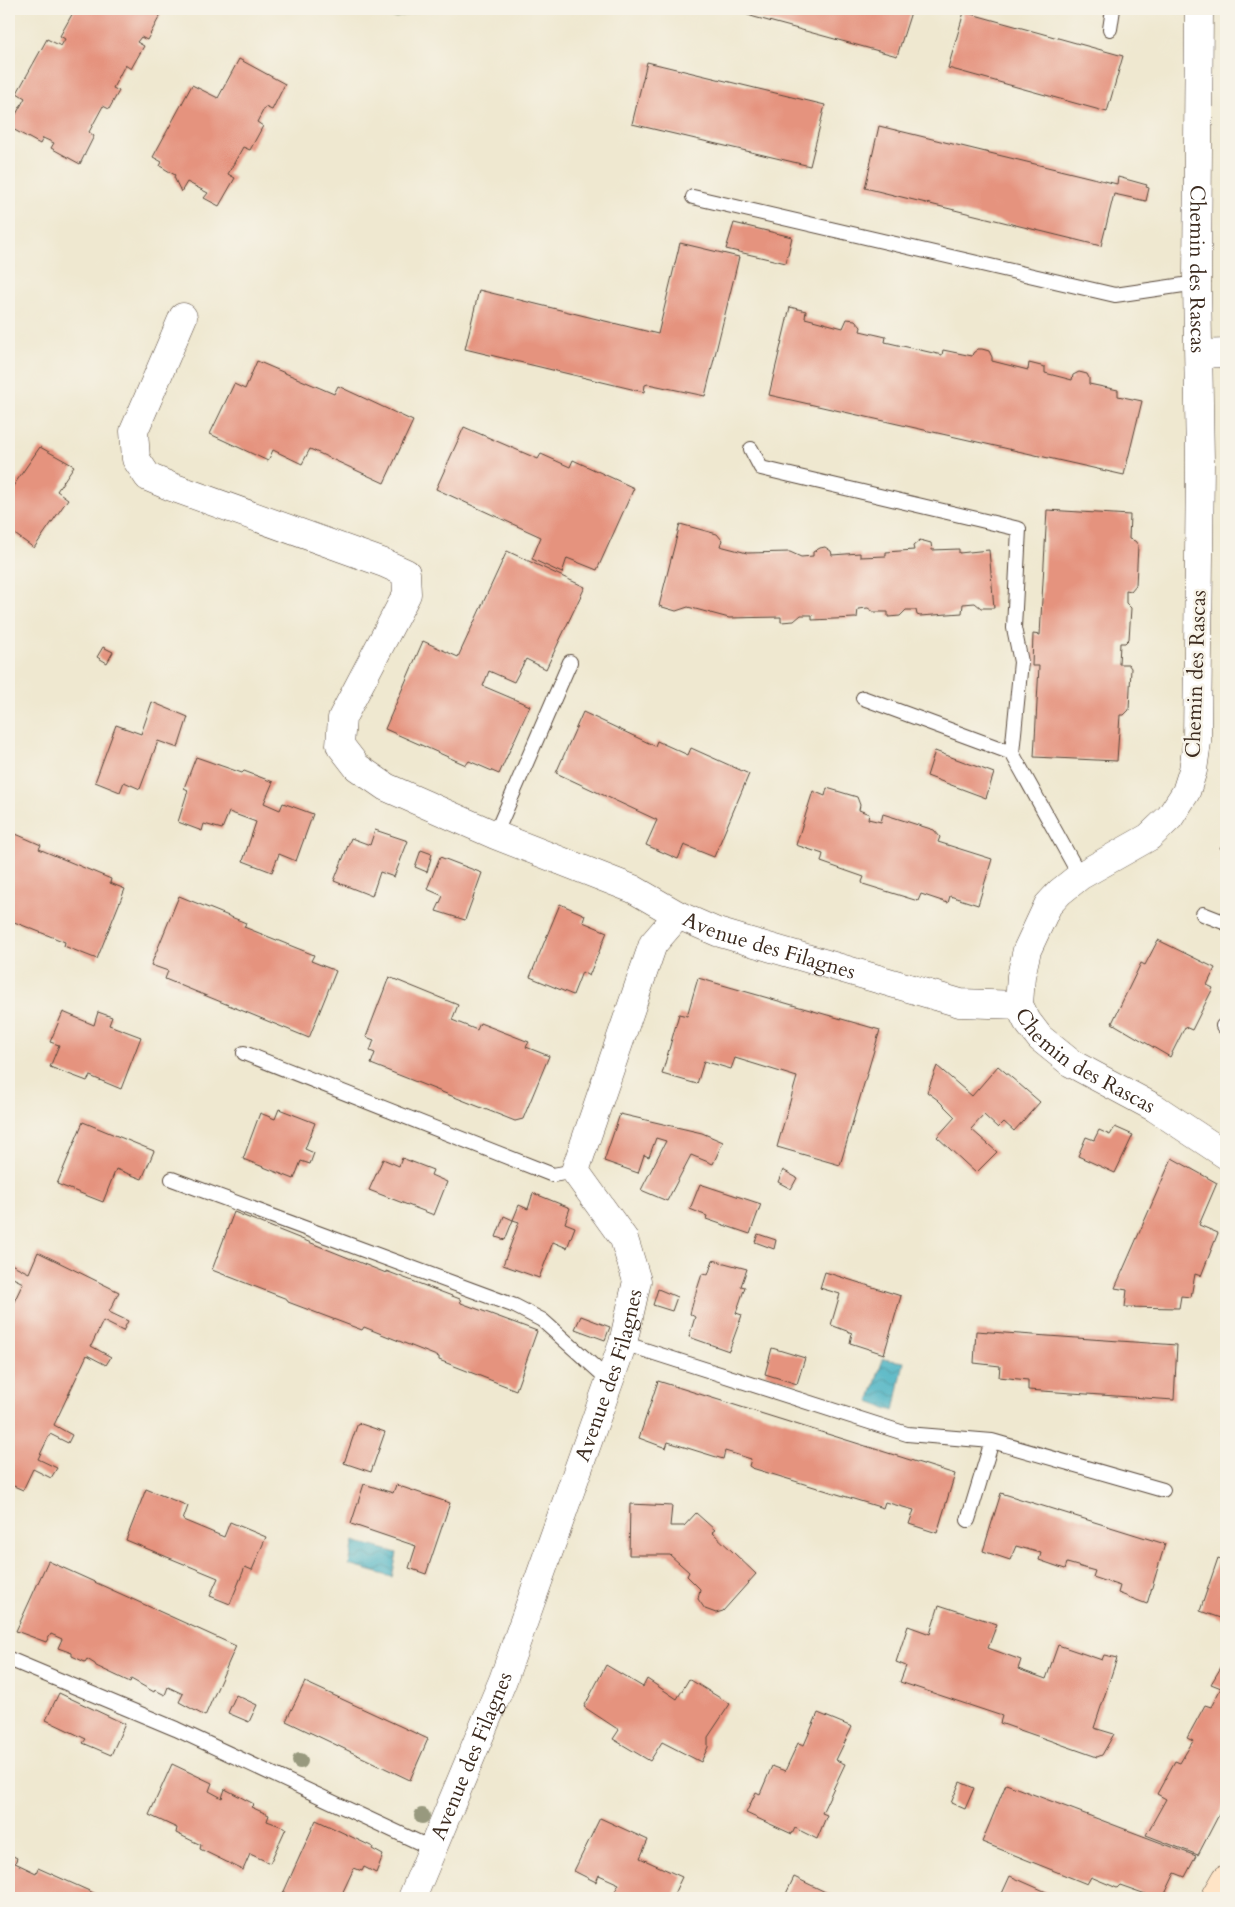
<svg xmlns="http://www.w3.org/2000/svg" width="1235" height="1907" viewBox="0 0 1235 1907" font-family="Cardo,serif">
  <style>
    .forest { fill: url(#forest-crowns); stroke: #536a45 }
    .water { fill: url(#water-waves); stroke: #406e70 }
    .building { fill: #e5937e }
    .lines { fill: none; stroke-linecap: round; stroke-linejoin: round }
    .lane-casing { stroke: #564639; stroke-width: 16 }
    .street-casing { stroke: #564639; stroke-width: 29 }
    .secondary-casing { stroke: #564639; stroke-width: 29 }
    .lane { stroke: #fff; stroke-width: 14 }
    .street { stroke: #fff; stroke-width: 28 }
    .secondary { stroke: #ffe4c6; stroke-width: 28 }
    .tree { fill: #98997e }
    .labels { text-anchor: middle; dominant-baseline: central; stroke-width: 5; stroke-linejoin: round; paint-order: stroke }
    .street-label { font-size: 21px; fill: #3b2a1e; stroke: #f7f3e8 }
  </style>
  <defs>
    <pattern id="forest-crowns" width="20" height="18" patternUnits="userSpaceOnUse" patternTransform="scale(1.25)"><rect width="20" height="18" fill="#6baa6c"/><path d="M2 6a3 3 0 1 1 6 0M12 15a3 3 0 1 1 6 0" fill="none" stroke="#598b58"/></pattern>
    <pattern id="water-waves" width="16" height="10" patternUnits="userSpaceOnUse" patternTransform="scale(1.25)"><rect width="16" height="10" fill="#45b1c2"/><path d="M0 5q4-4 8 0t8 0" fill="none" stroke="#3b909d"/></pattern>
  </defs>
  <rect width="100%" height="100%" fill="#f7f3e8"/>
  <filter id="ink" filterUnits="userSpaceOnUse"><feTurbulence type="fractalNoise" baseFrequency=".02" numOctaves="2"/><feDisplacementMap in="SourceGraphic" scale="10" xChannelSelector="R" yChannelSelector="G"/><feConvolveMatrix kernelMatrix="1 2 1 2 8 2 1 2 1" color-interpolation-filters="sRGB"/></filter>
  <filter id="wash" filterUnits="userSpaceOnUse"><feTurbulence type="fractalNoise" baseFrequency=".0096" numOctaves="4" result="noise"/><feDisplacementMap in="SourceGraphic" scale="20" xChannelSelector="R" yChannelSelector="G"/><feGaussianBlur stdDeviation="1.12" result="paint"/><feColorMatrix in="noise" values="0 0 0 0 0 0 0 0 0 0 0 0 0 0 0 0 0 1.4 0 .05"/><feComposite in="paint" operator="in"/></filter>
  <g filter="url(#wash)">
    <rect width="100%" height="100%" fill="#efe8d0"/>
    <path class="forest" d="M 374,9 L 428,9 L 395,18 Z"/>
    <path class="water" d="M 883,1359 L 904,1362 L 894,1411 L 869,1402 Z
      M 354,1541 L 397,1553 L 392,1577 L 349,1565 Z"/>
    <g id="blocks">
      <path class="building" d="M 75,9 L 156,9 L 155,11 L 161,14 L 147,40 L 141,37 L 137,42 L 144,46 L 131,69 L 125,65 L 113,88 L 119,91 L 109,109 L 103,106 L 89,132 L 94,136 L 80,164 L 51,148 L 54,143 L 43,138 L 40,144 L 9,127 L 25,98 L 17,93 L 47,39 L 61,46 L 65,39 L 60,36 Z
        M 740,9 L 912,9 L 897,56 L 754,17 L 739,12 Z
        M 964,12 L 1123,56 L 1107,112 L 948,68 Z
        M 239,59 L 285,84 L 272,110 L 265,107 L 257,122 L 263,126 L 250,150 L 243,147 L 228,174 L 235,178 L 219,206 L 204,198 L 208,193 L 187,182 L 181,192 L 174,177 L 175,175 L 160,166 L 162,162 L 153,157 L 192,85 L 218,98 Z
        M 647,62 L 825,105 L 810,166 L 632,124 Z
        M 879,126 L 1117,184 L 1118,177 L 1147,185 L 1146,187 L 1149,188 L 1146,201 L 1114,194 L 1101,246 L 865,188 Z
        M 734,223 L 792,237 L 786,263 L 726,249 Z
        M 680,243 L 739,257 L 705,396 L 648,384 L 645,385 L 644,392 L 465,349 L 479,290 L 658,334 Z
        M 790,307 L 806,311 L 805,318 L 843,328 L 847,319 L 855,320 L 861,327 L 860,331 L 886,337 L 885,342 L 942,355 L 943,350 L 972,356 L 973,353 L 978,349 L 982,349 L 989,351 L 992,357 L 992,361 L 1028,370 L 1029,363 L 1045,367 L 1045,373 L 1072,380 L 1073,375 L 1079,372 L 1087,374 L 1089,378 L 1089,384 L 1118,390 L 1118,396 L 1142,401 L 1124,475 L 769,395 Z
        M 257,361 L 334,394 L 338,386 L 413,421 L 384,483 L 310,449 L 302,464 L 273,450 L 268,461 L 210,434 L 234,384 L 245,389 Z
        M 464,427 L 538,459 L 541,454 L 570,467 L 573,460 L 634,488 L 597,570 L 567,558 L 562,573 L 532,559 L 541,537 L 436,489 Z
        M 40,447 L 74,466 L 57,491 L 68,499 L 34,548 L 9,530 L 9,492 Z
        M 1047,510 L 1130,515 L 1129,539 L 1135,541 L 1138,545 L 1136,585 L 1131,591 L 1126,590 L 1126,603 L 1131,608 L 1129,639 L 1125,643 L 1120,643 L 1119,664 L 1128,664 L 1131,668 L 1129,710 L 1124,715 L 1120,715 L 1117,761 L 1034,757 L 1039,666 L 1032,666 L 1033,634 L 1040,635 Z
        M 680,524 L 717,534 L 722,540 L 720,546 L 747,553 L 790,552 L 801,557 L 813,556 L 813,552 L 820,548 L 825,547 L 831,551 L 832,555 L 860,553 L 860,557 L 886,556 L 886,552 L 914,550 L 913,546 L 920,540 L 931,543 L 932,550 L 959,549 L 959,553 L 989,550 L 994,608 L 981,608 L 975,603 L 963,604 L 962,613 L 920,616 L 917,615 L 916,610 L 906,610 L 900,616 L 888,617 L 888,612 L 874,612 L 868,608 L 858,609 L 857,618 L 855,618 L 812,620 L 812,615 L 801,615 L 794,621 L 781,622 L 781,617 L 729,618 L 688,607 L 676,611 L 659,606 Z
        M 507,551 L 585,587 L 546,669 L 526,659 L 514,682 L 489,671 L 483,686 L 530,706 L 499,774 L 469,761 L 466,765 L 385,729 L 423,641 L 458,657 Z
        M 103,647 L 113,652 L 107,663 L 97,657 Z
        M 152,702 L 188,717 L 178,748 L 158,741 L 140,789 L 124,782 L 120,792 L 95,782 L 116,725 L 141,734 Z
        M 583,712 L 655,746 L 657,741 L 688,755 L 691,748 L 749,774 L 714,857 L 684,845 L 678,859 L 646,845 L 657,820 L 556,773 Z
        M 935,751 L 994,773 L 986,798 L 927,776 Z
        M 196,757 L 242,773 L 244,771 L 273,782 L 264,803 L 280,810 L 283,803 L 313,814 L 296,861 L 279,854 L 272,872 L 243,861 L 256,822 L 229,812 L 222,829 L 204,824 L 202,831 L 178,822 L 188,790 L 184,788 Z
        M 827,788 L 857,797 L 860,805 L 859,810 L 869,814 L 868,819 L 881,822 L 883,814 L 934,830 L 940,837 L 938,842 L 992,859 L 978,905 L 950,896 L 948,903 L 921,894 L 918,901 L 863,884 L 862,882 L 864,877 L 821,862 L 823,854 L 796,845 L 813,791 L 825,796 Z
        M 375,830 L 408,841 L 394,877 L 380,872 L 372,896 L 334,881 L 351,838 L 370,845 Z
        M 9,831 L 41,845 L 39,849 L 111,879 L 110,883 L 125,889 L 97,959 L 64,946 L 65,942 L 9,920 Z
        M 1226,838 L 1226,852 L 1220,848 Z
        M 421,850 L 432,854 L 427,872 L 415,867 Z
        M 440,857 L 482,873 L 465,920 L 436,911 L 443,896 L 427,889 Z
        M 179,896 L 246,923 L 244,927 L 314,955 L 311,961 L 336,971 L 309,1038 L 165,979 L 168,971 L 151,965 Z
        M 560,904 L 585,915 L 583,922 L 607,932 L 589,976 L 582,972 L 573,995 L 530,977 Z
        M 1158,940 L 1215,968 L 1207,985 L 1213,988 L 1192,1030 L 1185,1027 L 1170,1057 L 1112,1023 L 1141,963 L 1145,965 Z
        M 389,977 L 458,1005 L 452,1020 L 477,1030 L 480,1023 L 529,1042 L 526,1047 L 549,1056 L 523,1119 L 515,1121 L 371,1064 L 375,1053 L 370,1051 L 374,1040 L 366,1037 Z
        M 698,978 L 880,1030 L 840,1165 L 777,1147 L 797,1077 L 735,1058 L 731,1069 L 704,1061 L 697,1084 L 662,1074 L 679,1014 L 687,1016 Z
        M 63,1012 L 94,1025 L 98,1012 L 112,1017 L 109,1025 L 141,1037 L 121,1089 L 90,1076 L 87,1081 L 50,1067 L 59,1045 L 50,1042 Z
        M 937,1066 L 972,1096 L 998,1066 L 1040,1102 L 1014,1131 L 1004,1122 L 998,1128 L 984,1115 L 971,1129 L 997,1152 L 976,1173 L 937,1137 L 955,1117 L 938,1100 L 927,1092 Z
        M 279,1109 L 315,1123 L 305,1149 L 314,1153 L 310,1164 L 301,1161 L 294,1179 L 243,1159 L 260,1113 L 275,1119 Z
        M 620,1114 L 702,1133 L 723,1142 L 713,1164 L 691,1155 L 667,1201 L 641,1190 L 666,1141 L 656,1138 L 649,1157 L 644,1155 L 638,1173 L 604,1161 Z
        M 83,1122 L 154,1151 L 142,1179 L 116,1169 L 103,1202 L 57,1184 Z
        M 1115,1127 L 1133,1135 L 1115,1173 L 1078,1156 L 1086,1137 L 1094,1140 L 1099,1130 L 1110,1135 Z
        M 402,1158 L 433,1170 L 431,1175 L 447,1182 L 434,1215 L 369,1190 L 383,1159 L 399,1166 Z
        M 1172,1158 L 1217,1183 L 1199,1225 L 1218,1233 L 1201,1276 L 1195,1274 L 1191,1297 L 1181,1296 L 1179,1308 L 1125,1307 L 1127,1290 L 1115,1288 Z
        M 783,1170 L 797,1178 L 791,1189 L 778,1182 Z
        M 700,1184 L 761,1204 L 750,1234 L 706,1219 L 707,1216 L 690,1209 Z
        M 533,1193 L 570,1208 L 565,1223 L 575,1227 L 567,1248 L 553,1242 L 539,1278 L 503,1265 L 519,1222 L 513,1220 L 519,1205 L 528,1209 Z
        M 234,1212 L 386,1273 L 386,1271 L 460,1299 L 461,1303 L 537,1331 L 516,1390 L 439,1360 L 439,1357 L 364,1327 L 362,1330 L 288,1302 L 287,1299 L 212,1270 Z
        M 504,1216 L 513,1220 L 505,1240 L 496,1237 Z
        M 758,1234 L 776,1240 L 774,1249 L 755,1242 Z
        M 38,1252 L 119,1292 L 109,1312 L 128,1321 L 123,1331 L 103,1321 L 91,1346 L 111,1357 L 106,1365 L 87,1355 L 54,1425 L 72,1435 L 68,1443 L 50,1434 L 38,1459 L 57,1468 L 51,1478 L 33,1469 L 23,1490 L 9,1484 L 9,1307 L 11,1308 L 23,1283 L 9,1276 L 9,1268 L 11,1264 L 29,1273 Z
        M 713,1260 L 747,1269 L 741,1286 L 745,1287 L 736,1313 L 742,1315 L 729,1351 L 689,1337 L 695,1317 L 690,1314 L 694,1299 L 702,1274 L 708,1275 Z
        M 825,1272 L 901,1296 L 884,1354 L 850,1343 L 852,1333 L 831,1325 L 840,1294 L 820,1288 Z
        M 658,1289 L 677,1297 L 672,1311 L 653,1305 Z
        M 581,1316 L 610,1327 L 605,1340 L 575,1329 Z
        M 976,1331 L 1177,1345 L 1174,1400 L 1028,1390 L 1028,1380 L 999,1377 L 1000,1366 L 974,1363 Z
        M 772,1348 L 805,1358 L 797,1384 L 765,1374 Z
        M 658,1381 L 955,1474 L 937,1533 L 909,1524 L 914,1510 L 885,1502 L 883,1508 L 752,1468 L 749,1466 L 751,1459 L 725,1451 L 723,1459 L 668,1442 L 666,1448 L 639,1438 Z
        M 1225,1417 L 1226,1417 L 1226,1437 L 1222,1434 Z
        M 358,1423 L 385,1432 L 371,1472 L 344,1463 Z
        M 364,1484 L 393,1493 L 396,1485 L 450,1503 L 426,1574 L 409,1568 L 416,1546 L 351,1524 Z
        M 146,1489 L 188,1506 L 183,1520 L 224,1537 L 230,1522 L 266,1537 L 252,1570 L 245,1567 L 230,1604 L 210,1596 L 218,1578 L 126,1540 Z
        M 1001,1493 L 1165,1544 L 1147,1604 L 1118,1593 L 1120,1586 L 1093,1577 L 1095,1571 L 1067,1563 L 1065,1569 L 1039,1560 L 1041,1553 L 1016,1546 L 1010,1560 L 983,1551 Z
        M 630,1504 L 672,1506 L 670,1526 L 684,1526 L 696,1513 L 715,1530 L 712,1532 L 756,1574 L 723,1611 L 716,1613 L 705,1609 L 698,1599 L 700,1589 L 687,1576 L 689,1572 L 670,1555 L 629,1555 Z
        M 1218,1558 L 1226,1561 L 1226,1620 L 1200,1611 Z
        M 48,1561 L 236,1646 L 205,1716 L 179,1702 L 183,1694 L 168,1687 L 165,1695 L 155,1690 L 154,1692 L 131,1679 L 130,1682 L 96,1666 L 95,1664 L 87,1659 L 85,1662 L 72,1656 L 72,1653 L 58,1648 L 62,1639 L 51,1634 L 46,1642 L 16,1631 Z
        M 939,1605 L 997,1624 L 988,1648 L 1021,1660 L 1018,1669 L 1046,1679 L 1058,1645 L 1102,1660 L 1104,1655 L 1117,1658 L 1094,1728 L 1114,1734 L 1102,1755 L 1097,1757 L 1000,1723 L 1002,1716 L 900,1682 L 906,1666 L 896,1662 L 908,1626 L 930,1634 Z
        M 1226,1659 L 1226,1801 L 1198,1855 L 1146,1835 L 1166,1799 L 1157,1794 L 1175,1761 L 1180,1763 L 1193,1741 L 1187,1738 L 1205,1705 L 1211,1707 L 1221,1688 L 1211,1684 Z
        M 606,1665 L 643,1687 L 647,1679 L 677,1699 L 689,1679 L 730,1704 L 708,1737 L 708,1747 L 701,1762 L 662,1742 L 650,1761 L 613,1739 L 619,1730 L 584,1707 Z
        M 305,1682 L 428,1739 L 410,1780 L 286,1721 Z
        M 59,1693 L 125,1724 L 111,1755 L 83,1743 L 86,1739 L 46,1720 Z
        M 236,1695 L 257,1705 L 249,1722 L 228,1713 Z
        M 818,1713 L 852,1727 L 836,1760 L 845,1764 L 822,1813 L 827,1815 L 817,1839 L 795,1828 L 792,1834 L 746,1813 L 756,1792 L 760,1794 L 772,1766 L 785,1771 L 798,1743 L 804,1745 Z
        M 172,1764 L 212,1783 L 209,1791 L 222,1798 L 225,1789 L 254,1804 L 251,1807 L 269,1815 L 267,1821 L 286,1828 L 270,1863 L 250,1854 L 243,1870 L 200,1849 L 201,1845 L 176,1833 L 177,1828 L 149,1815 Z
        M 960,1782 L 974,1788 L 965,1809 L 951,1803 Z
        M 1006,1784 L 1135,1833 L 1196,1856 L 1185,1877 L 1175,1873 L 1163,1898 L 1157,1898 L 1120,1885 L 1117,1888 L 1091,1877 L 1087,1884 L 982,1842 Z
        M 600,1818 L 648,1840 L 640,1858 L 682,1877 L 672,1898 L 620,1898 L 613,1895 L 619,1884 L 599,1875 L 596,1882 L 574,1871 Z
        M 316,1820 L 373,1847 L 372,1849 L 383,1855 L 376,1873 L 364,1867 L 362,1871 L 354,1868 L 340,1898 L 281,1898 Z
        M 9,1854 L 17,1858 L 15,1863 L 36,1873 L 38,1868 L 105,1898 L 9,1898 Z
        M 1010,1876 L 1026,1883 L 1060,1898 L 1000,1898 Z
        M 794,1877 L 838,1898 L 784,1898 Z"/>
    </g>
  </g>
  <g filter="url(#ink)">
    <use href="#blocks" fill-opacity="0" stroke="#564639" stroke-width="1"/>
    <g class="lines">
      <g class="lane-casing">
        <path id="lane" d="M 1110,29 L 1113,9
          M 693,197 L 1115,295 L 1197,283
          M 751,449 L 761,468 L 1019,529 L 1014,628 L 1021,662 L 1012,753 L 1080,876
          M 863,698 L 1012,753
          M 495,835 L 570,662
          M 1203,914 L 1226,923
          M 1223,1026 L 1226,1028
          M 244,1053 L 553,1175 L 575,1171
          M 172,1179 L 515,1306 L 542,1320 L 609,1380
          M 623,1343 L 907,1434 L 992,1441 L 1163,1490
          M 968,1520 L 992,1441
          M 9,1659 L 176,1729 L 433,1849"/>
      </g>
      <g class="street-casing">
        <g id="street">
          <path id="s1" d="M 1199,9 L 1197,283 L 1200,462 L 1197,742 L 1193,770 L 1186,792 L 1170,817 L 1149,837 L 1080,876 L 1060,892 L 1048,905 L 1027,950 L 1021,976 L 1019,1005 L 1027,1021 L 1040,1038 L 1071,1063 L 1155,1108 L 1226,1155"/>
          <path d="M 183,317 L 134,431 L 136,459 L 148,477 L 172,487 L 384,563 L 406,573 L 407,594 L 342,718 L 340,745 L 357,767 L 386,787 L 495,835 L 633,889 L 678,915"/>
          <path d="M 1199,354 L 1226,353"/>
          <path id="s2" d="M 412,1898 L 503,1680 L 623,1343 L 637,1281 L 624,1239 L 575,1171 L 653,944 L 678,915 L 717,932 L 960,1003 L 1019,1005"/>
        </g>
      </g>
      <g class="secondary-casing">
        <path id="secondary" d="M 1215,1898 L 1226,1879"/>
      </g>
      <use href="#lane" class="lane"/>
      <use href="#street" class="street"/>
      <use href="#secondary" class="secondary"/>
    </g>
    <g class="tree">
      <circle cx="300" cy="1761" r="8"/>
      <circle cx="422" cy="1816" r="8"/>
    </g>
  </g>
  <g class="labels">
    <g class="street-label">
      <text stroke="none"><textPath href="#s1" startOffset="260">Chemin des Rascas</textPath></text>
      <text transform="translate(1196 674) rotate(-88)">Chemin des Rascas</text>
      <text stroke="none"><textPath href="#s2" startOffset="1160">Avenue des Filagnes</textPath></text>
      <text stroke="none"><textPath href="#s1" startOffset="1160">Chemin des Rascas</textPath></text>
      <text stroke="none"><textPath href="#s2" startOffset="559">Avenue des Filagnes</textPath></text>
      <text stroke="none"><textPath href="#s2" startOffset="154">Avenue des Filagnes</textPath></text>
    </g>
  </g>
  <rect width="1235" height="1907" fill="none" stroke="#f7f3e8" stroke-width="30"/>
</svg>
